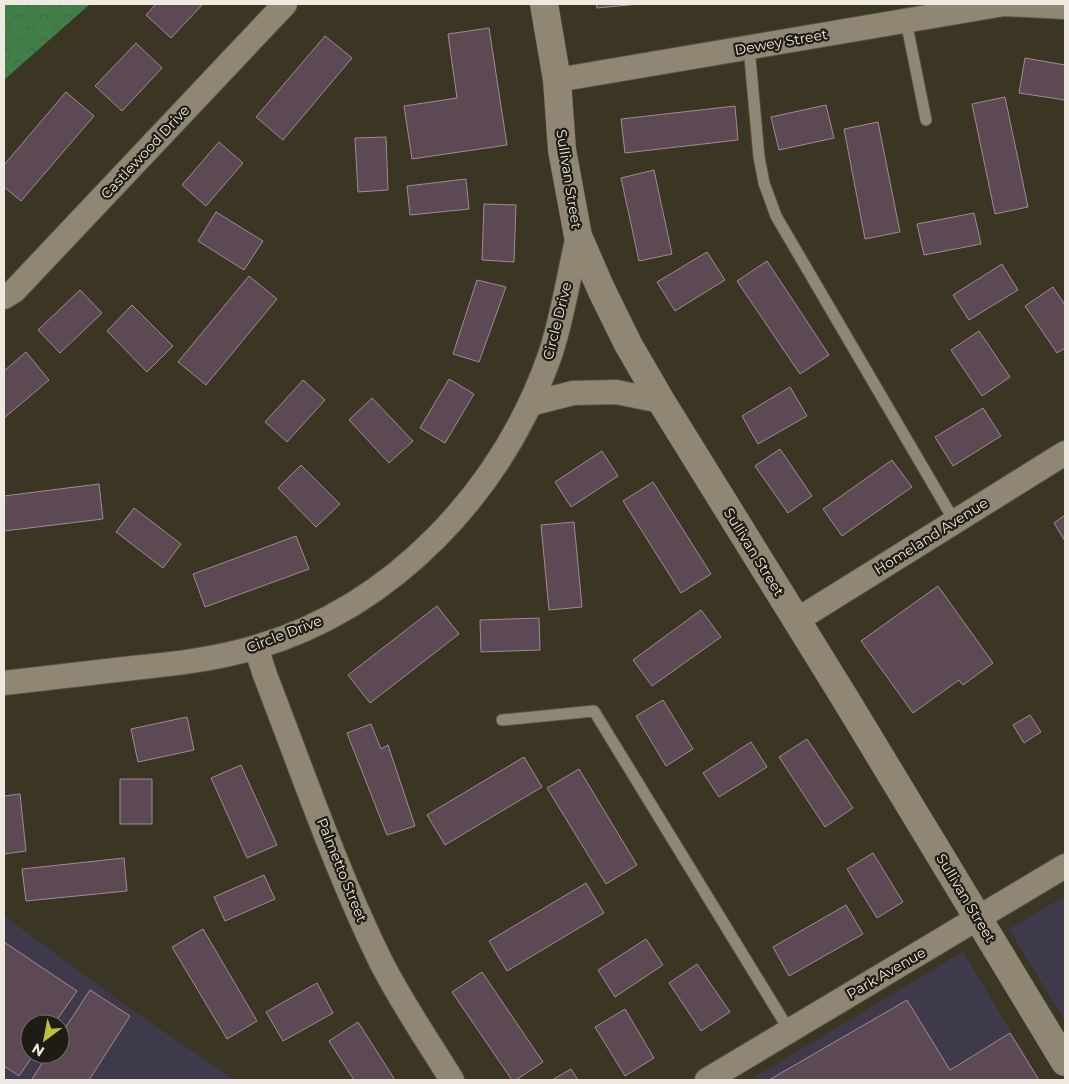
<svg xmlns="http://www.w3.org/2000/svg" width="1069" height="1084" viewBox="0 0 1069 1084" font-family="Montserrat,sans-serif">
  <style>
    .commercial { fill: #3f3a4b; fill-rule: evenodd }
    .forest { fill: url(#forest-crowns) }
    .building { fill: #5d4953; stroke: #a18a95 }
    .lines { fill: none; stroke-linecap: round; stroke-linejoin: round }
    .lane-casing { stroke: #575242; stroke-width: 13 }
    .street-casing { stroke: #575242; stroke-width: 26 }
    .secondary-casing { stroke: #575242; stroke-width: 29 }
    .lane { stroke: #8f8773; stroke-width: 11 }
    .street { stroke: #8f8773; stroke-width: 24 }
    .secondary { stroke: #8f8773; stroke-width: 28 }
    .labels { text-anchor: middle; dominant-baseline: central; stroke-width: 4.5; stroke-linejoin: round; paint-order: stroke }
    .street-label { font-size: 14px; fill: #eeeadf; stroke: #1f1c15 }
  </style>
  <defs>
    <pattern id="forest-crowns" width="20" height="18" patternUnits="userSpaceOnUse" patternTransform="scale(1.25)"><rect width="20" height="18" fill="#417f49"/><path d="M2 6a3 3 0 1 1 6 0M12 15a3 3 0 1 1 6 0" fill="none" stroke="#446546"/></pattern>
  </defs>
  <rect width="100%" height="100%" fill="#3b3523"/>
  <path class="commercial" d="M 1065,896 L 1065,1021 L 1009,929 Z
    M 4,916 L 139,1015 L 235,1080 L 4,1080 ZM 30,1024 L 60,1024 L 60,1054 L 30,1054 Z
    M 963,952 L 1040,1080 L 750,1080 Z"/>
  <path class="forest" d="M 4,4 L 90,4 L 4,80 Z"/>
  <path class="building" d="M 156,4 L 203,4 L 171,38 L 146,15 Z
    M 596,4 L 639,4 L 597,8 Z
    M 489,28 L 507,145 L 412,159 L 404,106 L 457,98 L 448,34 Z
    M 325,36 L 352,58 L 283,140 L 256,117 Z
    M 136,43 L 162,68 L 122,111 L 95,86 Z
    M 1025,58 L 1065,65 L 1065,100 L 1019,93 Z
    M 66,92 L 94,116 L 21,201 L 4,187 L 4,165 Z
    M 1005,97 L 1028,207 L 995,214 L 972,104 Z
    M 826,105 L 834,138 L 779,150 L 771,117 Z
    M 735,106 L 738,140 L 625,153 L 621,119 Z
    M 878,122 L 900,232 L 865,239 L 844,129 Z
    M 386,137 L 388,190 L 358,192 L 355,138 Z
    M 219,142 L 243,163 L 206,206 L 182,185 Z
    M 654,170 L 672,254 L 639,261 L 621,178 Z
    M 466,179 L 469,209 L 410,215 L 407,186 Z
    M 484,204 L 516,205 L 514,262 L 482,260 Z
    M 216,212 L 263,241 L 244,270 L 198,241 Z
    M 974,213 L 981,244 L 924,255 L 917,224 Z
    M 707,252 L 725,280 L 675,311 L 657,282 Z
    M 767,261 L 829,355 L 800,374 L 737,281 Z
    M 1002,264 L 1018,290 L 969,320 L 953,295 Z
    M 249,276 L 277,299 L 206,385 L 178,362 Z
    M 477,280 L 506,287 L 479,362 L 453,354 Z
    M 1053,287 L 1065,305 L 1065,348 L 1057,353 L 1025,306 Z
    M 80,290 L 102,313 L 60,353 L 38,330 Z
    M 132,305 L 173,346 L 147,372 L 107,331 Z
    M 979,331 L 1010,377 L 982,396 L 951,350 Z
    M 26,352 L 49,380 L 4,418 L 4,371 Z
    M 449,379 L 474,394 L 445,443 L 420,428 Z
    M 303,380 L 325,400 L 287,442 L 265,422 Z
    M 790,387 L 807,416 L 758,444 L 742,416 Z
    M 372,398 L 413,441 L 389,463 L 349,420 Z
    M 983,408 L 1001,436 L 953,466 L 935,437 Z
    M 780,449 L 812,496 L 788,513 L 755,466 Z
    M 602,451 L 618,476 L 571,507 L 555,482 Z
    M 892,460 L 912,487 L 842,536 L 823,509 Z
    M 301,465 L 340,504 L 316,527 L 278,488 Z
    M 653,482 L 711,574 L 681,593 L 623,501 Z
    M 99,484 L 103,519 L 4,531 L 4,496 Z
    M 134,508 L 181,544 L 163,568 L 116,532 Z
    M 1065,515 L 1065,541 L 1054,523 Z
    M 574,522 L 582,607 L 549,610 L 541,525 Z
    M 296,536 L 309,569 L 205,607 L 193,574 Z
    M 938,586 L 993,663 L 963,685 L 959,680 L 913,713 L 861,641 Z
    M 437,606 L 459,634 L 370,703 L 348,675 Z
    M 701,610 L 721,637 L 652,686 L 633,660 Z
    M 539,618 L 540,650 L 481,652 L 480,620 Z
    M 663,700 L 693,749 L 666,766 L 636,716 Z
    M 1030,715 L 1041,732 L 1024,743 L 1013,725 Z
    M 187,717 L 194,750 L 138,762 L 131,729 Z
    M 371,724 L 381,749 L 388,745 L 415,826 L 387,835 L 347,733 Z
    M 807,739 L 853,808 L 825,827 L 779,757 Z
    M 751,742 L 767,767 L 719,797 L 703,773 Z
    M 524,757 L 542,787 L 445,845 L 427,815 Z
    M 241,765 L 277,845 L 247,858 L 211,778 Z
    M 579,769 L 637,865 L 606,884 L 547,788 Z
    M 120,779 L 152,779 L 152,824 L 120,824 Z
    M 20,794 L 26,851 L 4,854 L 4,796 Z
    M 873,853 L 903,902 L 877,918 L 847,869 Z
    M 124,858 L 127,891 L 26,901 L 22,869 Z
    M 264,875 L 275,899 L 225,921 L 214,897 Z
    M 586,883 L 604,913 L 507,971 L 489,941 Z
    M 846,905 L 863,934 L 789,976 L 773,947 Z
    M 203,929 L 257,1021 L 227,1039 L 172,947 Z
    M 646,939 L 663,965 L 615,997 L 598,970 Z
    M 4,942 L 77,991 L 54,1024 L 30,1024 L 30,1054 L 34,1054 L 19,1076 L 4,1066 Z
    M 697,964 L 730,1012 L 701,1031 L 669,983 Z
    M 482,972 L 543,1062 L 516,1080 L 512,1080 L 452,992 Z
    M 317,983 L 333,1013 L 283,1041 L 266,1012 Z
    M 90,990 L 130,1016 L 89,1080 L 34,1080 L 32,1079 L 48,1054 L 60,1054 L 60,1036 Z
    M 907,1000 L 950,1070 L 1010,1033 L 1039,1080 L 769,1080 Z
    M 625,1009 L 654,1058 L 625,1076 L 595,1027 Z
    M 358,1022 L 395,1080 L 354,1080 L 329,1041 Z
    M 571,1069 L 578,1080 L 552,1080 Z"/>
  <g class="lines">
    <g class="lane-casing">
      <path id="lane" d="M 906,21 L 926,120
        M 749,47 L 759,157 L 764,183 L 776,216 L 955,522
        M 502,720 L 594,711 L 789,1030"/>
    </g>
    <g class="street-casing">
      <path id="street" d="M 1005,4 L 1065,7
        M 557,80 L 1004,4
        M 4,297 L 14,291 L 285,4
        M 530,404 L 573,393 L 616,392 L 661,401
        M 797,620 L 1065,453
        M 256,647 L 265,675 C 302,770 335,868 380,960 C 401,1002 428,1041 452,1080
        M 4,683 C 47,678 90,673 133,668 C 174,664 216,659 257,647 C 394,606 501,492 549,358 C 562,322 569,274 578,236
        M 707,1080 L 1065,866"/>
    </g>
    <g class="secondary-casing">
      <path id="secondary" d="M 544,4 L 557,80 L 562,150 L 578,236 L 601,289 L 628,344 L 661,401 L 846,700 L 1065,1062"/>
    </g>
    <use href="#lane" class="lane"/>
    <use href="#street" class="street"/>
    <use href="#secondary" class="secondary"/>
  </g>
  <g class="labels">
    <g class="street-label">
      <text transform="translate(781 42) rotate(-10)">Dewey Street</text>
      <text transform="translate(145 152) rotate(-47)">Castlewood Drive</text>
      <text transform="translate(569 179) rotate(81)">Sullivan Street</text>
      <text transform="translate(557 321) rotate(-76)">Circle Drive</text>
      <text transform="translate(931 536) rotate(-32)">Homeland Avenue</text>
      <text transform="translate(754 552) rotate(58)">Sullivan Street</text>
      <text transform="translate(284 634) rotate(-21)">Circle Drive</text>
      <text transform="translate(342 870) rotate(68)">Palmetto Street</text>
      <text transform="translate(966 898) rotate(59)">Sullivan Street</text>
      <text transform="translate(886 973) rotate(-30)">Park Avenue</text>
    </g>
  </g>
  <rect width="1069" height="1084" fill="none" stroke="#eeeadf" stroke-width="10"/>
  <g transform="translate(45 1039) rotate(212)"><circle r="24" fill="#1f1c15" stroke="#726e66"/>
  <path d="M0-4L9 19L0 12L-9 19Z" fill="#c0be40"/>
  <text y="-8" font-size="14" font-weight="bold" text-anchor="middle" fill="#eeeadf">N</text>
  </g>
</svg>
